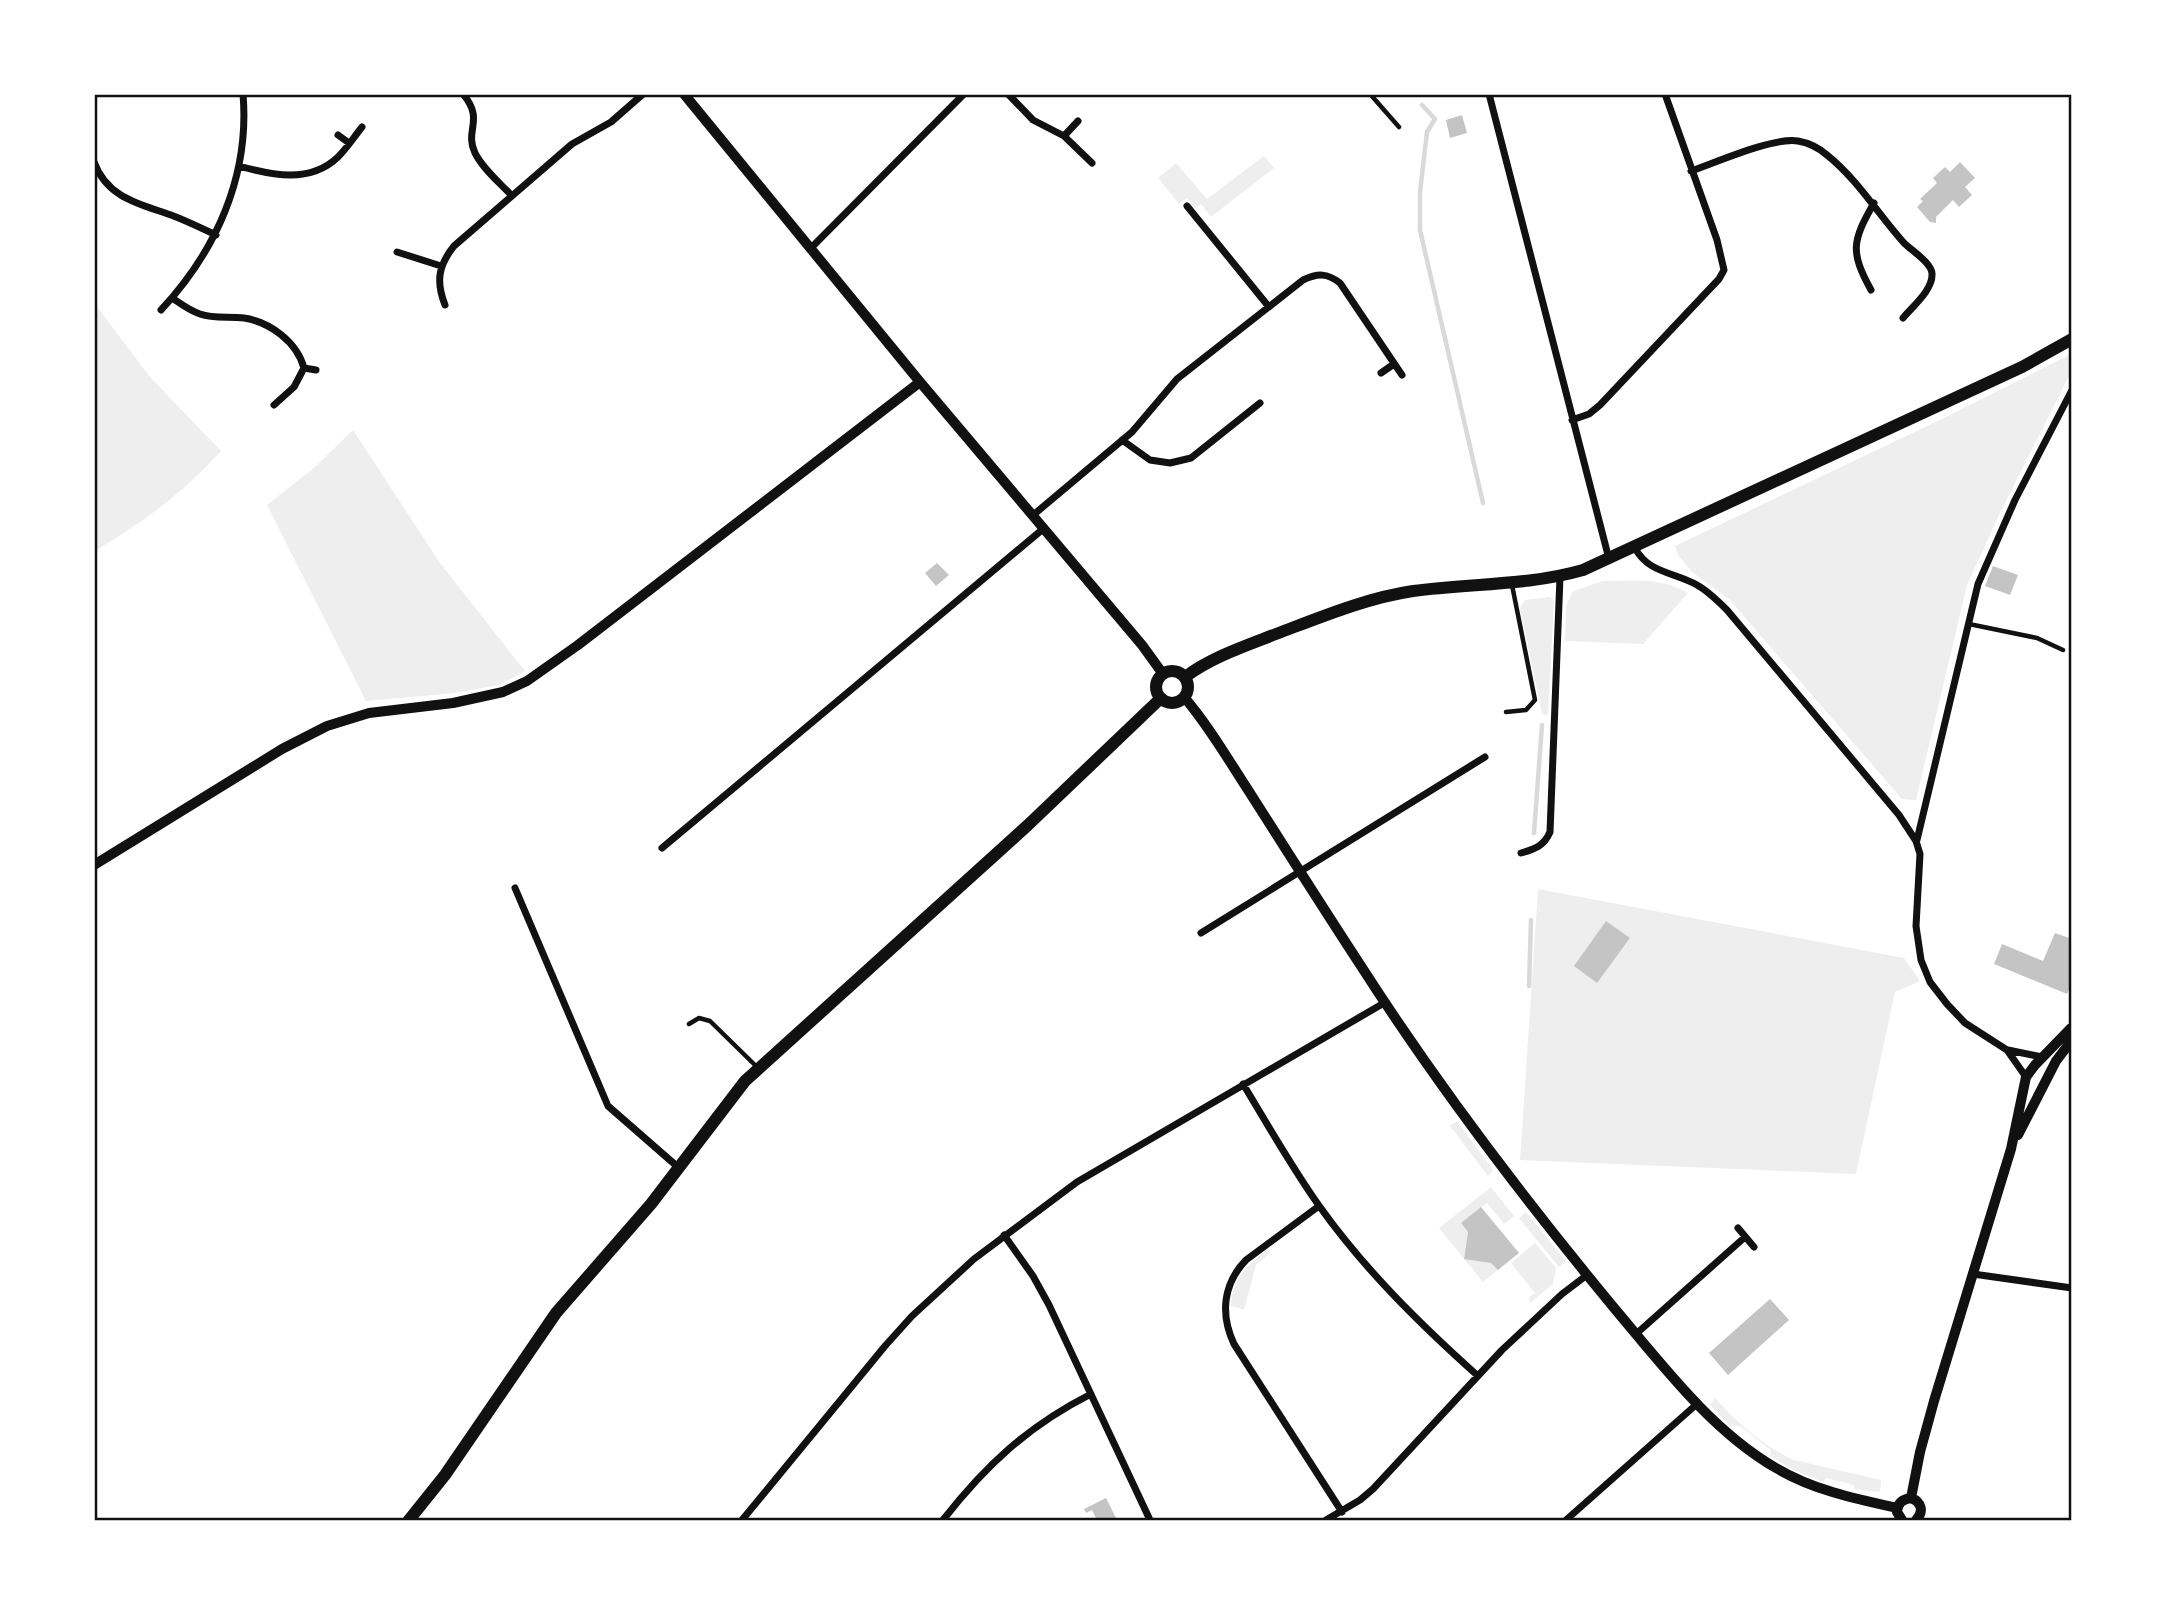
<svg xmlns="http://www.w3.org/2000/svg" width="2166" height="1615" viewBox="0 0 2166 1615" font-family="Quicksand,sans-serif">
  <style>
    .green { fill: #eee }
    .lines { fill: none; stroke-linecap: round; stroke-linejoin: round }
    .stream { stroke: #d9d9d9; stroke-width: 4.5 }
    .building { fill: #c4c4c4 }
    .service { stroke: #111; stroke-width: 4.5 }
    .minor { stroke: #111; stroke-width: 7 }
    .tertiary { stroke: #111; stroke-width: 10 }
    .secondary { stroke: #111; stroke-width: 12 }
    .neatline { fill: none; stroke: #111; stroke-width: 2.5 }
  </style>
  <rect width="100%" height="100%" fill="#fff"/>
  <path class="green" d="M 1264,156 L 1274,168 L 1211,217 L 1201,204 L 1195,208 L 1187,198 L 1179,204 L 1158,178 L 1176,163 L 1207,199 Z
    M 95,304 L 150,377 L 221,451 C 184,493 141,523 95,551 Z
    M 2071,354 L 2071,372 L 1999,515 L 1967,585 L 1916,800 L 1902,799 L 1729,599 L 1692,572 L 1678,555 L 1675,546 L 1944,418 Z
    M 353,430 L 440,563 L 525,671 L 499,685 L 455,693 L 366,701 L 267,505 L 315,467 Z
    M 1603,581 C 1634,581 1660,577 1688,593 L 1643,644 L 1565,641 L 1566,606 L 1573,591 Z
    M 1550,597 L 1554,601 L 1548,715 L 1542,714 L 1520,608 L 1525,600 Z
    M 1538,889 L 1904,958 L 1920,981 L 1895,992 L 1856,1174 L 1520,1160 Z
    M 1457,1121 L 1493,1170 L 1488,1176 L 1450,1126 Z
    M 1491,1187 L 1514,1216 L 1504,1224 L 1487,1203 L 1461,1223 L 1468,1232 L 1464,1258 L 1491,1263 L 1498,1270 L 1483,1282 L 1439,1228 Z
    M 1526,1212 L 1566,1261 L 1559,1267 L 1519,1218 Z
    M 1535,1243 L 1556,1268 L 1553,1284 L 1530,1303 L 1529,1297 L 1535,1293 L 1511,1263 Z
    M 1267,1250 L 1270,1253 L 1256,1265 L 1244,1310 L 1231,1306 C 1232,1279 1247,1265 1267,1250 Z
    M 1715,1398 C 1737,1423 1763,1446 1794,1460 L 1881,1480 L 1880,1492 L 1854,1489 L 1854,1485 L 1826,1478 L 1823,1482 L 1794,1470 L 1770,1456 L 1771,1450 L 1740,1426 L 1733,1425 L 1731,1427 L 1710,1405 Z"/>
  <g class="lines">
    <path class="stream" d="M 1422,105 L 1435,119 L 1427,132 L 1420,192 L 1420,230 L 1483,503
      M 1534,833 L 1542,725
      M 1529,986 L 1531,920"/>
  </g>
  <path class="building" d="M 1462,115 L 1467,133 L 1450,138 L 1446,120 Z
    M 1960,162 L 1975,178 L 1965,187 L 1972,195 L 1959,207 L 1953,200 L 1936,217 L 1936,223 L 1930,222 L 1917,207 L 1923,201 L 1920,199 L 1937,183 L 1933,178 L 1945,167 L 1950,172 Z
    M 937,563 L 949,575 L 936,586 L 925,573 Z
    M 1993,566 L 2018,575 L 2010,595 L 1985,586 Z
    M 1606,921 L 1630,938 L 1597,983 L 1574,966 Z
    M 2055,933 L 2072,939 L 2072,983 L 2067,994 L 1994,964 L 2002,944 L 2043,961 Z
    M 1481,1207 L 1519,1253 L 1498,1270 L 1491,1263 L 1464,1259 L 1468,1232 L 1461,1223 Z
    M 1770,1299 L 1789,1320 L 1728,1375 L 1709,1353 Z
    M 1106,1498 L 1117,1520 L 1097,1520 L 1092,1510 L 1086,1513 L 1084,1509 Z"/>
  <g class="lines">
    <path class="service" d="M 1370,94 L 1399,127
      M 1969,624 L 2037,638 L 2063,650
      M 1506,712 L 1526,710 L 1535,700 L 1512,585
      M 689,1024 L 699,1018 L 710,1021 L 757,1067"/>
    <path class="minor" d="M 463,94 C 485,120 464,130 475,153 C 483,169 500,183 512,196
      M 1008,94 L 1033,120 L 1064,136 L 1092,163
      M 1489,94 L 1609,559
      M 338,135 L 349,143
      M 1064,136 L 1078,121
      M 94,162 C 107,198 140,204 171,215 C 187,221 201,228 216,235
      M 239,166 C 271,175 310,184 338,157 C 347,148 354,137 362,127
      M 1691,171 C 1717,162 1773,137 1798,141 C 1809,143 1819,148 1827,155 C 1858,180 1878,214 1904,243 C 1912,251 1932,263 1932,274 C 1933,290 1912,307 1903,318
      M 1187,206 L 1269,307
      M 811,248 L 964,94
      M 397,252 L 441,266
      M 1871,290 C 1850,252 1852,241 1874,203
      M 172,298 C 181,304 190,311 200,314 C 214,319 229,316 244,318 C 270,322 297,342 304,368 L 294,387 L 274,405
      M 445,305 C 436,282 438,266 454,246 L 572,144 L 611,122 L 643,94
      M 161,310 C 216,251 250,176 243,94
      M 304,368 L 316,370
      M 1381,373 L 1394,364
      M 1572,420 L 1589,414 L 1600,405 L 1719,279 L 1724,270 L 1717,240 L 1665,94
      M 1122,440 L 1150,460 L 1170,463 L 1191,458 L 1260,403
      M 1032,516 L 1132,432 L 1177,379 L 1303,280 C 1318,273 1327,273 1340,283 L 1402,375
      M 1635,548 C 1648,573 1674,572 1697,585 C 1708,591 1718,601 1727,610 L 1899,815 L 1916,841 L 1920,854 L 1916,926 L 1921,960 L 1930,982 L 1947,1004 L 1965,1023 L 2007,1050 L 2026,1077
      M 1917,840 L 1978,584 L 2015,500 L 2072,390
      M 662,848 L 1043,529
      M 1521,853 C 1535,849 1544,846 1550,832 L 1560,577
      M 515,888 L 608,1106 L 679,1168
      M 1201,933 L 1485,757
      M 2008,1050 L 2042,1057
      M 1243,1084 C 1268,1125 1292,1168 1320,1207 C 1365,1270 1420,1324 1478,1376
      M 1319,1206 L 1246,1260 C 1223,1284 1220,1314 1234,1344 L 1342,1512
      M 1738,1228 L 1754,1247
      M 1004,1235 L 1033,1276 L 1049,1305 L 1150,1520
      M 1973,1274 L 2072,1288
      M 1636,1334 L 1745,1237
      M 742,1520 L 885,1346 L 912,1316 L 974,1259 L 1077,1182 L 1384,1003
      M 943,1520 C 986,1465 1028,1426 1091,1394
      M 1326,1520 L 1360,1500 L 1373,1489 L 1502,1350 L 1562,1294 L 1587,1275
      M 1566,1520 L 1698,1403"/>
    <path class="tertiary" d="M 684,94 L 920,382 L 1142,645 L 1163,674
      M 1184,697 C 1209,726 1229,761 1250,793 C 1287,851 1323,908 1361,966 C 1438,1086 1524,1199 1615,1309 C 1663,1366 1712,1431 1776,1468 C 1813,1490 1856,1499 1897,1508
      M 94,865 L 282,749 L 327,726 L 369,713 L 453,703 L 503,692 L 527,681 L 578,645 L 920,382
      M 2018,1135 L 2056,1061 L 2072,1040
      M 1911,1498 L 1920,1452 L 1934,1401 L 2011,1149 L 2026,1077 L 2035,1065 L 2071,1028
      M 1911,1498 C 1922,1502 1924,1512 1916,1520
      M 1902,1520 L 1897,1512 C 1897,1504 1902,1499 1911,1498"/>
    <path class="secondary" d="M1156 687a16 16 0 1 1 32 0a16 16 0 1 1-32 0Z
      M 1185,677 C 1212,657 1245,646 1276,634 C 1321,617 1366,598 1413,591 C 1470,583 1527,586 1583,570 L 2022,367 L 2072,339
      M 409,1520 L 445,1475 L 556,1313 L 651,1204 L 745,1081 L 1028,825 L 1161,698"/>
  </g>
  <rect width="2166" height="1615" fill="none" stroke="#ffffff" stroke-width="192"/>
  <rect x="96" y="96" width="1974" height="1423" class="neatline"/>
</svg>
